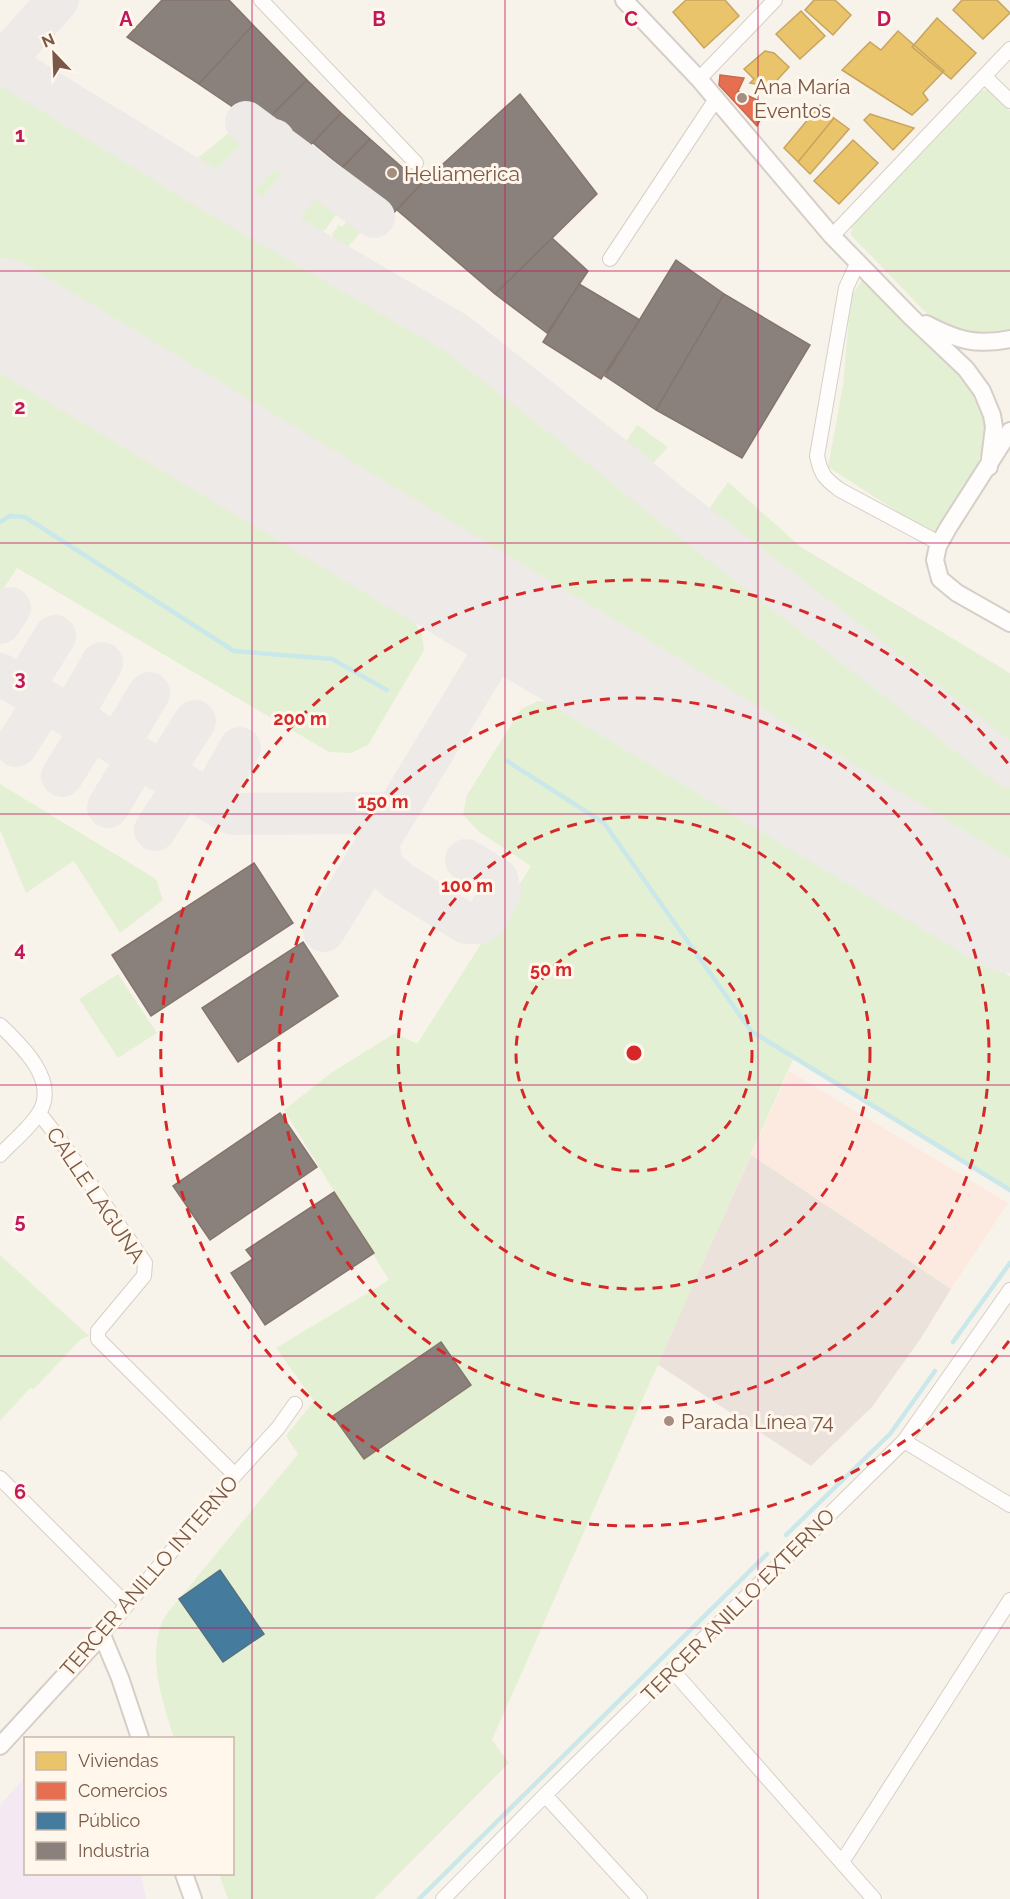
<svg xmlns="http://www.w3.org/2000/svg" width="1010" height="1899" viewBox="0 0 1010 1899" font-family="Raleway,sans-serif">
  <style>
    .commercial { fill: #fceae0 }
    .industrial { fill: #ebe3db }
    .education { fill: #f4e9f3 }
    .green { fill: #e4f0d3 }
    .homes { fill: #e9c46a; stroke: #c7a460; stroke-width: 1.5 }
    .shops { fill: #e76f51; stroke: #c6684e; stroke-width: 1.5 }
    .public { fill: #457b9d; stroke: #557083; stroke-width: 1.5 }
    .industry { fill: #8a817c; stroke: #85756c; stroke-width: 1.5 }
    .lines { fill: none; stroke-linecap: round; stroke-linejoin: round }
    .stream { stroke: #cae8ea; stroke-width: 4.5 }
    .taxiway { stroke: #eeeae8; stroke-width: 42 }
    .runway { stroke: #eeeae8; stroke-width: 106 }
    .minor-casing { stroke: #d6cec7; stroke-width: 16 }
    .tertiary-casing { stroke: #d6cec7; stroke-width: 20 }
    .minor { stroke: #fefdfc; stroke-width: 14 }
    .tertiary { stroke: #fefdfc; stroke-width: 16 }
    .grid { fill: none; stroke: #c2185b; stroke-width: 1.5; stroke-opacity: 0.55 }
    .ring { fill: none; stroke: #d62828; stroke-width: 3; stroke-dasharray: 10 8 }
    .poi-dot { fill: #a58e80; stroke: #fff7ec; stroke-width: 2 }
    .labels { text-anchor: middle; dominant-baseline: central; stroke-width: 6; stroke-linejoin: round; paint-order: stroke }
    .poi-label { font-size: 21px; fill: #795847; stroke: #fff7ec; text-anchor: start }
    .street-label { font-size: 21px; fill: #795847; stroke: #fff7ec }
    .grid-label { font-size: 20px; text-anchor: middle; font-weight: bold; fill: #c2185b; stroke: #fff7ec; stroke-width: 6; stroke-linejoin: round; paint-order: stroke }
    .centre { fill: #d62828; stroke: #fff7ec; stroke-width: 3 }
    .ring-label { font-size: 18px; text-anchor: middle; font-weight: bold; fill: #d62828; stroke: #fff7ec; stroke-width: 6; stroke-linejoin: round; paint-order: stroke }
  </style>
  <rect width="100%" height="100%" fill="#f8f3ea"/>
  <path class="commercial" d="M 789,1071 L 1008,1203 L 951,1289 L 751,1155 Z"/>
  <path class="industrial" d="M 751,1155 L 951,1289 L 921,1338 L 872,1407 L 811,1466 L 657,1364 Z"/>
  <path class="education" d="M 25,1777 L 26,1874 L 141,1874 L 146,1899 L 0,1899 L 0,1805 Z"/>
  <path class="green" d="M 0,77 C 90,132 180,189 271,242 C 348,287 430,328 497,385 L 1010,785 L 1010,860 L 0,266 Z
    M 988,90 L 1010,111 L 1010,329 L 980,333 L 944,326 L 928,315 L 851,235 L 852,223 L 978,91 Z
    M 239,125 L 255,138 L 254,148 L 223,179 L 194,161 Z
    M 273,158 L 288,162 L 302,172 L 270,210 L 240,190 Z
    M 314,181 L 344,204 L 325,230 L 316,238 L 284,216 Z
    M 357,208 L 372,219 L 346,249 L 335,243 L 332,234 L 339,225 L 342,227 Z
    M 862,280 L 934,348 L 974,392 L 984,420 L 984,439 L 978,464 L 934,535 L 828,467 L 843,385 L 851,297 Z
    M 0,367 L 410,615 L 422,634 L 424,650 L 368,745 L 351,753 L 329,752 L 17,568 L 0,594 Z
    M 637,425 L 668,447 L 646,471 L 620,450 Z
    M 728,482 L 801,547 L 1010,673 L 1010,749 L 706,513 Z
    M 538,701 L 563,705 L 1010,976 L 1010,1190 L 793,1059 L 492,1740 L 509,1763 L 374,1899 L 228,1899 L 219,1874 L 232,1874 L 232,1738 L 174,1738 C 163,1703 147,1659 162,1622 C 166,1614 173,1606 179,1599 L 298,1454 L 286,1436 L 314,1401 L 276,1348 L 389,1280 L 284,1110 L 331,1073 L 395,1033 L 417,1044 L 531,866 L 478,831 L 463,815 L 467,795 L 521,709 Z
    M 0,784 L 156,879 L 163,900 L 120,933 L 74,861 L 26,893 L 0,830 Z
    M 118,974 L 157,1033 L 118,1058 L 79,999 Z
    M 0,1255 L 89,1336 L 81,1339 L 34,1389 L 30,1388 L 0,1421 Z"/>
  <path class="homes" d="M 686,0 L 725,0 L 739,16 L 704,48 L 673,12 Z
    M 814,0 L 835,0 L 851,15 L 833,35 L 805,10 Z
    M 962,0 L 997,0 L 1010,13 L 983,39 L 953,10 Z
    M 801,11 L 825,36 L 800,59 L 776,34 Z
    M 937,18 L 976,53 L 951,79 L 912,47 Z
    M 898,31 L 944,71 L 923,93 L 928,100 L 912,115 L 842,70 L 870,42 L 881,50 Z
    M 765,51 L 774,53 L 789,67 L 771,87 L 750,83 L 754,79 L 744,69 Z
    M 820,105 L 834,118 L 798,162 L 784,148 Z
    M 870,114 L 914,128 L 893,150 L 864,120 Z
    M 834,118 L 849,129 L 810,174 L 798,162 Z
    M 853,140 L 878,163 L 839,204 L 814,181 Z"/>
  <path class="shops" d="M 720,75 L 744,78 L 738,91 L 768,105 L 757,126 L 719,85 Z"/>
  <path class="public" d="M 220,1570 L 264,1634 L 223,1662 L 179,1599 Z"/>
  <path class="industry" d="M 162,0 L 229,0 L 253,25 L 199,84 L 127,37 Z
    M 253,25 L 307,80 L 261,126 L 199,84 Z
    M 307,80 L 341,113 L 300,156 L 261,126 Z
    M 520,94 L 597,194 L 495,294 L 397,210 L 421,184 Z
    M 341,113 L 370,139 L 342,167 L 313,143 Z
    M 370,139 L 421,184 L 386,221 L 331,180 Z
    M 552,238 L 588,271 L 547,333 L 495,294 Z
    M 676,260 L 724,294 L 656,410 L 605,376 Z
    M 579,284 L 640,320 L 601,379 L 543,342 Z
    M 724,294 L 810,345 L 742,458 L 656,410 Z
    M 254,863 L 293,923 L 151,1016 L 112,955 Z
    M 303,942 L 338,996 L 238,1062 L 202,1008 Z
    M 280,1113 L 317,1167 L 210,1240 L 173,1186 Z
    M 334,1192 L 374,1253 L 265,1325 L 231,1273 L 253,1259 L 246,1250 Z
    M 441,1342 L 471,1385 L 364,1459 L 333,1416 Z"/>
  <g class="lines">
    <path class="stream" d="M 0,522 L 10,516 L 25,517 L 234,651 L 332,659 L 387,690
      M 507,761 L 604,823 L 751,1031 L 1010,1190
      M 953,1342 L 1010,1263
      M 786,1535 L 890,1434 L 935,1371
      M 419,1899 L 767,1554"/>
    <path class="taxiway" d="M 0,61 L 220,196 L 456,333 L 611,455 L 669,503 L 1010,767
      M 2,63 L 58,0
      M 246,122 L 374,217
      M 220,196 L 274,140
      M 268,225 L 311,170
      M 0,623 L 10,608
      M 0,674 L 232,814 L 395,813
      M 23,688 L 55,636
      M 71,717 L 102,663
      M 118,745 L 149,693
      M 16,746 L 45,701
      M 163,772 L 195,721
      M 62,776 L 91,729
      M 210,801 L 240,748
      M 108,807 L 138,757
      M 155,830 L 184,785
      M 379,839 L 380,859 L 385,869 L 398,881 L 466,923 L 480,923 L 487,917 L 500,892 L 497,879 L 466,860
      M 324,931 L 513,620"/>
    <path class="runway" d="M 0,311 L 1010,920"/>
    <g class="minor-casing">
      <path id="minor" d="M 261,0 L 416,163
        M 984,76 L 1010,101
        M 699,79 L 775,0
        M 832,236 L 1010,49
        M 610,259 L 716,99
        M 858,262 L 846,288 L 817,456 C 821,475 825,479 840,490 L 939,543
        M 0,1025 C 22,1046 59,1081 39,1113 C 29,1129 12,1142 0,1155
        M 39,1113 L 58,1137 L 145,1263 L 144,1276 L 98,1331 L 98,1339 L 235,1475
        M 904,1441 L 1010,1505
        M 0,1478 L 127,1605
        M 102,1635 L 235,1475 L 278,1428 L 295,1404
        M 672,1670 L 874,1899
        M 545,1795 L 640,1899
        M 842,1862 L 1010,1600
        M 443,1899 L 545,1795 L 904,1441 L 1010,1290"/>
    </g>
    <g class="tertiary-casing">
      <path id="tertiary" d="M 624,0 L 699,79 L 832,236 L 911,317 L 966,369 L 982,391 L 992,415 L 994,427 L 989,467
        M 926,324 C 957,340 975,346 1010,339
        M 1010,431 L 948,528 L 938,546 L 935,560 L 940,579 L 957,593 L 1010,623
        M 0,1746 L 102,1635 L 120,1678 L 140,1738
        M 184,1874 L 193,1899"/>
    </g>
    <use href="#minor" class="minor"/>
    <use href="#tertiary" class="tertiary"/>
  </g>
  <path class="grid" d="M 252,0 L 252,1899M 505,0 L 505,1899M 758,0 L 758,1899M 0,271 L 1010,271M 0,543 L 1010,543M 0,814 L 1010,814M 0,1085 L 1010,1085M 0,1356 L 1010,1356M 0,1628 L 1010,1628"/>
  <g class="ring">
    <circle cx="634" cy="1053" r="118"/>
    <circle cx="634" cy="1053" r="236"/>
    <circle cx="634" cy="1053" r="355"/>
    <path d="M1009 1341A473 473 0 1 1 1009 765"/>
  </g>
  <g class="poi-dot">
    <circle cx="742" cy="98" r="6"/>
    <circle cx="392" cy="173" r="6"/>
    <circle cx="669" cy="1421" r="6"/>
  </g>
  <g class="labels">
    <g class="poi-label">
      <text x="754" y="86">Ana María<tspan x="754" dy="24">Eventos</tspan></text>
      <text x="404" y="173">Heliamerica</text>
      <text x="681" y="1421">Parada Línea 74</text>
    </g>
    <g class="street-label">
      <text transform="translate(96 1195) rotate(56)">CALLE LAGUNA</text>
      <text transform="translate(149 1576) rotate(-49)">TERCER ANILLO INTERNO</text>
      <text transform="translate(738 1605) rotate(-45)">TERCER ANILLO EXTERNO</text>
    </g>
  </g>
  <g class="grid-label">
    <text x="126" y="26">A</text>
    <text x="379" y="26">B</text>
    <text x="631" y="26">C</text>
    <text x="884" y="26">D</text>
    <text x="20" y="142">1</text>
    <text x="20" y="414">2</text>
    <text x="20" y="685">3</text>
    <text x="20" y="956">4</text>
    <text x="20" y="1228">5</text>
    <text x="20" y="1499">6</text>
  </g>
  <circle cx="634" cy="1053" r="9" class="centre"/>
  <g class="ring-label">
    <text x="300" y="725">200 m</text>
    <text x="383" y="808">150 m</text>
    <text x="467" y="892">100 m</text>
    <text x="551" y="976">50 m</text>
  </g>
  <rect x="24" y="1737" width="210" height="138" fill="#fff7ec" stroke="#c9b7aa" stroke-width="1.5"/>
  <rect x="36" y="1752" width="30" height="18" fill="#e9c46a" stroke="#c9b7aa" stroke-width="1.5"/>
  <text x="78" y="1767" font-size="18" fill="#795847">Viviendas</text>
  <rect x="36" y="1782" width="30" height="18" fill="#e76f51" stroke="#c9b7aa" stroke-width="1.5"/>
  <text x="78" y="1797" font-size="18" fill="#795847">Comercios</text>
  <rect x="36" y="1812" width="30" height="18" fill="#457b9d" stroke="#c9b7aa" stroke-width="1.5"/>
  <text x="78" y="1827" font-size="18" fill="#795847">Público</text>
  <rect x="36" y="1842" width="30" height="18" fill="#8a817c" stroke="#c9b7aa" stroke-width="1.5"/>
  <text x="78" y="1857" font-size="18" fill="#795847">Industria</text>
  <g transform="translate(54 54) rotate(337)" stroke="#fff7ec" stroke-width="4.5" paint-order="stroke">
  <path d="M0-4.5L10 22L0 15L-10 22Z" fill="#795847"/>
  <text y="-9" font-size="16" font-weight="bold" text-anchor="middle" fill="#795847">N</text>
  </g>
</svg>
